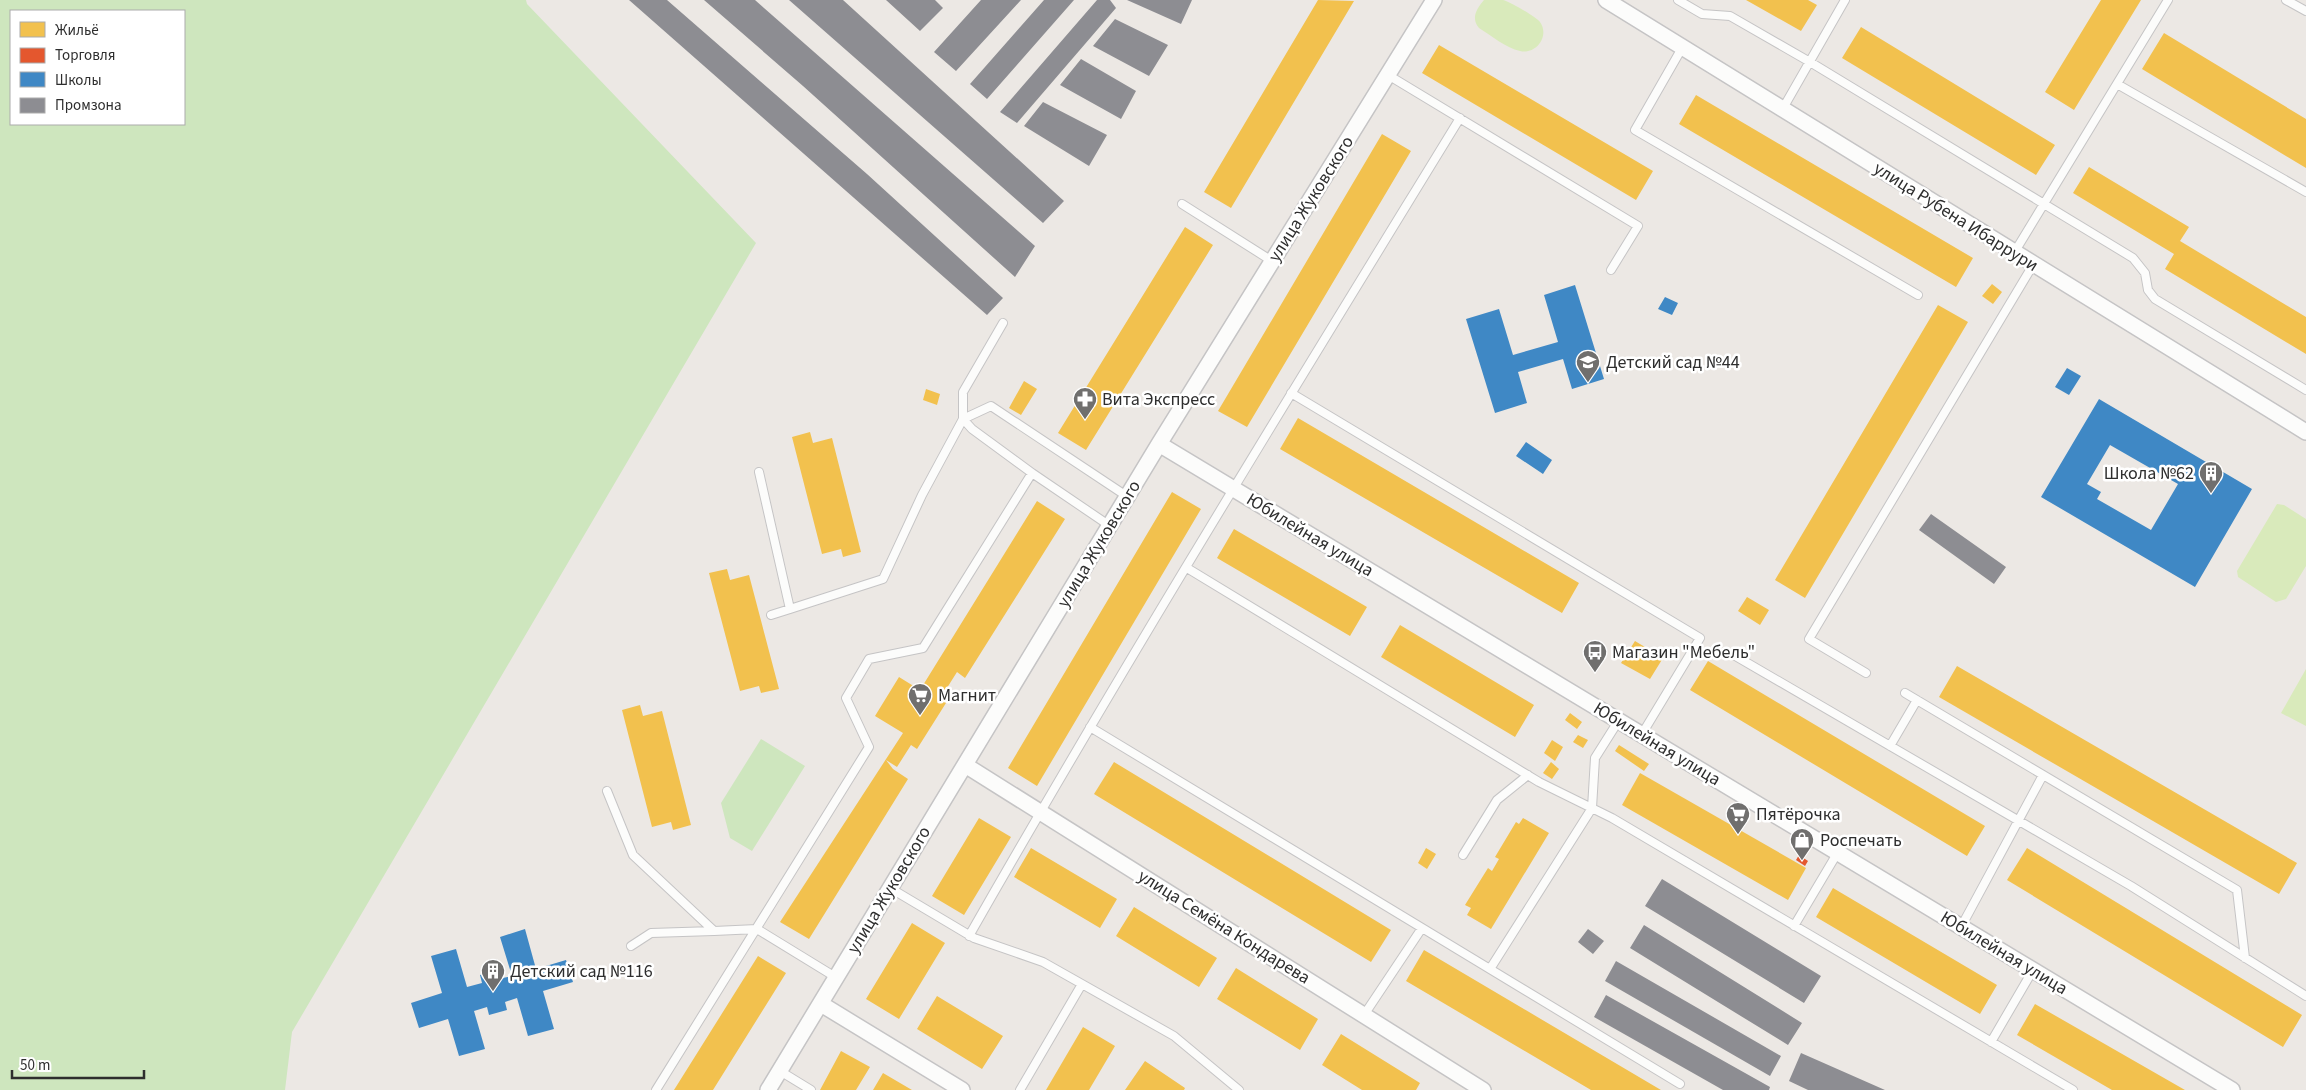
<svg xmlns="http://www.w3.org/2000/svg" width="2306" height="1090" viewBox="0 0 2306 1090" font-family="'Source Sans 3',sans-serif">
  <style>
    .green { fill: #cee6be; fill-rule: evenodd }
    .pitch { fill: #d9eabb }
    .homes { fill: #f2c14e }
    .shops { fill: #e4572e }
    .schools { fill: #3f88c5; fill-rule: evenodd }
    .industry { fill: #8d8d92 }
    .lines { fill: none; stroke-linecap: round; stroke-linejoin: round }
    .service-casing { stroke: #c5c4c5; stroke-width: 10 }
    .minor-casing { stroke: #c5c4c5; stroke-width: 18 }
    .service { stroke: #fcfcfb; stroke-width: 8 }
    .minor { stroke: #fcfcfb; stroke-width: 15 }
    .labels { text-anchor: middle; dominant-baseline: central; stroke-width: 5; stroke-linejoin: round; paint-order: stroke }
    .street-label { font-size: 18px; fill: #2e2e2e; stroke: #fff }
    .poi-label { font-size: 18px; fill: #2e2e2e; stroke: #fff; text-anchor: start }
  </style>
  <rect width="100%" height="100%" fill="#ece8e4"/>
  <path class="green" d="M 0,0 L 526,0 L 527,4 L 756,243 L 292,1032 L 285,1090 L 0,1090 ZM 184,11 L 184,124 L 11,124 L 11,11 Z
    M 761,739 L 805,766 L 752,851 L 730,838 L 721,803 Z"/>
  <path class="pitch" d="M 1484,0 C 1490,0 1498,0 1503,0 C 1510,2 1535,16 1540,22 C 1550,36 1536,55 1520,51 C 1506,48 1492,36 1479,28 C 1471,19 1476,9 1484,0 Z
    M 2277,504 L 2284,505 L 2306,519 L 2306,566 L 2286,599 L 2276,602 L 2238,577 L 2237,571 Z
    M 2306,669 L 2306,726 L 2281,713 Z"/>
  <path class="homes" d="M 1318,0 L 1354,1 L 1231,208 L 1204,192 Z
    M 1746,0 L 1808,0 L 1817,5 L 1801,31 Z
    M 2101,0 L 2141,0 L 2074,110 L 2045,92 Z
    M 1861,27 L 2055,145 L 2036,175 L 1842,58 Z
    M 2164,33 L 2306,119 L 2306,168 L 2142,69 Z
    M 1439,45 L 1653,171 L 1636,200 L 1422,73 Z
    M 1696,95 L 1973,258 L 1956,287 L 1679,124 Z
    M 1382,134 L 1411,151 L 1247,427 L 1218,411 Z
    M 2089,167 L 2189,227 L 2180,241 L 2306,317 L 2306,354 L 2165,269 L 2174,254 L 2073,193 Z
    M 1185,227 L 1213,245 L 1086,450 L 1058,433 Z
    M 1992,284 L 2002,292 L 1993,304 L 1982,296 Z
    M 1938,305 L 1968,322 L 1805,598 L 1775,580 Z
    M 1024,381 L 1037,389 L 1021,415 L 1009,408 Z
    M 926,389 L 940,394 L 937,405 L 923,400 Z
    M 1298,418 L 1579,583 L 1562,613 L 1280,449 Z
    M 810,432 L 813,443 L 832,438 L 861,552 L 843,557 L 841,549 L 822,554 L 792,437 Z
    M 1172,492 L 1201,509 L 1037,786 L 1008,768 Z
    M 1037,501 L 1065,519 L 965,678 L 957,672 L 940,699 L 946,703 L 917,749 L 911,745 L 897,767 L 886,760 L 893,769 L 908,779 L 809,939 L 780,922 L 903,733 L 875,716 L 899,677 L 920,690 Z
    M 1234,529 L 1367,607 L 1350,636 L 1217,558 Z
    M 727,569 L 730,580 L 749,575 L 779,689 L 761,693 L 759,686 L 740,691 L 709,573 Z
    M 1747,597 L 1769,610 L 1760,625 L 1738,611 Z
    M 1400,625 L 1534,705 L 1515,737 L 1381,657 Z
    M 1635,641 L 1663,658 L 1650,679 L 1621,663 Z
    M 1708,661 L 1985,826 L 1967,856 L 1690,690 Z
    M 1957,666 L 2297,863 L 2279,894 L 1939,697 Z
    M 640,705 L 643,716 L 662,711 L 691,825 L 673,830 L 671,822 L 652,827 L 622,710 Z
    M 1570,713 L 1582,722 L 1577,729 L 1565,720 Z
    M 1578,735 L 1588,740 L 1583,748 L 1573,742 Z
    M 1552,740 L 1563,747 L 1555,761 L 1544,753 Z
    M 1619,745 L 1649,764 L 1644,771 L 1615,751 Z
    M 1114,762 L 1391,930 L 1371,962 L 1094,794 Z
    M 1551,762 L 1559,769 L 1552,779 L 1543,773 Z
    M 1640,773 L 1806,868 L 1788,900 L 1622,805 Z
    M 979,818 L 1011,837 L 964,915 L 932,896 Z
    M 1523,818 L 1549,833 L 1491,929 L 1467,915 L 1471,908 L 1465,905 L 1488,868 L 1492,871 L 1499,859 L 1495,857 L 1516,822 L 1519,824 Z
    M 1031,848 L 1117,899 L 1100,928 L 1014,877 Z
    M 1426,848 L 1436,854 L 1427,869 L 1418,863 Z
    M 2027,848 L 2302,1015 L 2283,1047 L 2007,880 Z
    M 1833,888 L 1997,985 L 1980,1014 L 1816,917 Z
    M 1134,907 L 1217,958 L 1199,987 L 1116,936 Z
    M 912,923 L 945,943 L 899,1019 L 866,999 Z
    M 1424,950 L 1661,1090 L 1591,1090 L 1406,981 Z
    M 758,956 L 786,973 L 713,1090 L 674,1090 Z
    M 1236,968 L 1318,1019 L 1300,1050 L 1217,999 Z
    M 937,996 L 1003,1036 L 982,1069 L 917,1029 Z
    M 2035,1004 L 2185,1090 L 2112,1090 L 2017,1035 Z
    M 1083,1027 L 1115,1046 L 1089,1090 L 1046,1090 Z
    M 1341,1034 L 1420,1083 L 1416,1090 L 1362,1090 L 1322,1065 Z
    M 841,1051 L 870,1067 L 856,1090 L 820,1090 Z
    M 1145,1061 L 1185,1088 L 1184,1090 L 1125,1090 Z
    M 883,1073 L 912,1090 L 873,1090 Z"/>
  <path class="shops" d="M 1799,855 L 1808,861 L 1805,866 L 1796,860 Z"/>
  <path class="schools" d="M 1575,285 L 1604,379 L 1572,389 L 1563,359 L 1518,372 L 1527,403 L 1495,413 L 1466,319 L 1499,309 L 1513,355 L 1558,342 L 1544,295 Z
    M 1665,297 L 1678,303 L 1672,315 L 1658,309 Z
    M 2067,368 L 2081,376 L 2069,395 L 2055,387 Z
    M 2099,399 L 2252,489 L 2195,587 L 2041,497 ZM 2110,445 L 2178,484 L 2151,530 L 2097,499 L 2101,492 L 2087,484 Z
    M 1526,442 L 1552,460 L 1543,474 L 1516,456 Z
    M 525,929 L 536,969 L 566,960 L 573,982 L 543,991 L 554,1029 L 528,1036 L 517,998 L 505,1002 L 507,1010 L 489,1015 L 487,1007 L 474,1011 L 485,1049 L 459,1056 L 448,1019 L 419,1028 L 411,1003 L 442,993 L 431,956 L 456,949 L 467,987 L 482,983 L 480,975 L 496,970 L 498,979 L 512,976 L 500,937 Z"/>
  <path class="industry" d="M 629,0 L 667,0 L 867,174 L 1003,298 L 987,315 Z
    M 704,0 L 755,0 L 1035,246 L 1015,277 L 803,86 Z
    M 789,0 L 843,0 L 1064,201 L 1043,223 Z
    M 886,0 L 935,0 L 943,8 L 920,31 Z
    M 981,0 L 1021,0 L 956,71 L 934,52 Z
    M 1044,0 L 1074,0 L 987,99 L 970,84 Z
    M 1097,0 L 1110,0 L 1116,8 L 1017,123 L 1000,112 Z
    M 1127,0 L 1192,0 L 1181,24 Z
    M 1115,19 L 1168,45 L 1149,76 L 1093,46 Z
    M 1081,59 L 1136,91 L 1121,119 L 1060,85 Z
    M 1043,102 L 1107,135 L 1089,166 L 1024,126 Z
    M 1931,514 L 2006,567 L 1994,584 L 1919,530 Z
    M 1662,879 L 1821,976 L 1804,1003 L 1645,906 Z
    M 1644,925 L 1802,1023 L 1788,1045 L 1630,948 Z
    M 1588,929 L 1604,941 L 1593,954 L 1578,942 Z
    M 1616,961 L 1781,1056 L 1770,1076 L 1605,981 Z
    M 1606,995 L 1770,1087 L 1769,1090 L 1723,1090 L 1594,1017 Z
    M 1801,1053 L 1885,1090 L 1808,1090 L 1789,1081 Z"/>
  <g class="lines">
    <g class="service-casing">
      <path id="service" d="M 1678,0 L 1702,14 L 1730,16 L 1810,62 L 2133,258 L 2145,273 L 2148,290 L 2155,299 L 2306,390
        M 2286,0 L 2306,11
        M 1682,48 L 1635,130 L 1918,295
        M 1388,75 L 1638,226 L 1611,270
        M 2117,84 L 2306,192
        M 1782,110 L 1845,0
        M 1182,204 L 1272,261
        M 2014,253 L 2168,0
        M 1003,323 L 963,392 L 963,419 L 991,406 L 1128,497
        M 1291,393 L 1700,638 L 1642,734
        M 759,472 L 790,609 L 883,579 L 922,495 L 963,419 L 972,429 L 1032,473
        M 1187,568 L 1539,782 L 1612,818 L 2073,1090
        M 771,615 L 790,609
        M 1732,654 L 2131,886 L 2306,996
        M 1866,673 L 1809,639 L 2033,265
        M 1905,693 L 2237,890 L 2245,958
        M 1090,727 L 1680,1084
        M 1890,746 L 1917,700
        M 607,791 L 633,855 L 714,931 L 757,929 L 837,978
        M 1463,855 L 1497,800 L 1528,775
        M 890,888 L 974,938 L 1043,962 L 1174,1036 L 1239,1090
        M 1794,926 L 1838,852
        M 1961,927 L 2043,775
        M 969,936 C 1127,659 1294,389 1460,118
        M 631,946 L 651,933 L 714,931
        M 1490,969 L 1592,808 L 1595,758 L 1619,720
        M 1364,1015 L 1422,928
        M 1991,1042 L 2033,970
        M 780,1071 L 811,1090
        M 656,1090 L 869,747 L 846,698 L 869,659 L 923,648 L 1032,473 L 1110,526
        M 1020,1090 L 1082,984"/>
    </g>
    <g class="minor-casing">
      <path id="minor" d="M 1606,0 L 2306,432
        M 1159,444 L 2232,1090
        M 965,765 L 1483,1090
        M 821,1004 L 962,1090
        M 768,1090 L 1159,444 L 1434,0"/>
    </g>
    <use href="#service" class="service"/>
    <use href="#minor" class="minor"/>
  </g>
  <defs>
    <g id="school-pin" transform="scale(1.25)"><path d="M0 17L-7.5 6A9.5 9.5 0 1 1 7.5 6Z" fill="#706f6e" stroke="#fff"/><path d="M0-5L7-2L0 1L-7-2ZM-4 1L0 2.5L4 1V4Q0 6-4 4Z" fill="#fff"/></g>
    <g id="pharmacy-pin" transform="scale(1.25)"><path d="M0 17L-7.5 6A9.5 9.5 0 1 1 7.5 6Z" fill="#706f6e" stroke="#fff"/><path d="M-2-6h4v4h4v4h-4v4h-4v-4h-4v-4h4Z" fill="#fff"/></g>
    <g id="building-pin" transform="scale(1.25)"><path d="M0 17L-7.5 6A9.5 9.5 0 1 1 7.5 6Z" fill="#706f6e" stroke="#fff"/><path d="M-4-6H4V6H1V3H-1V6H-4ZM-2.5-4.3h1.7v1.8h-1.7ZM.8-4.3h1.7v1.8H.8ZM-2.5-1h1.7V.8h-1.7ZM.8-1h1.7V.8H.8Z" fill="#fff"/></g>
    <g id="bus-pin" transform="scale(1.25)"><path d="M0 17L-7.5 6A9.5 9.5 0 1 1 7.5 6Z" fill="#706f6e" stroke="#fff"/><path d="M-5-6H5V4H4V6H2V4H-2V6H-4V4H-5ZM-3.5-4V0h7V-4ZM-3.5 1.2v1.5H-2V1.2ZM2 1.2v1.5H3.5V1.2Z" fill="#fff"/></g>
    <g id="supermarket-pin" transform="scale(1.25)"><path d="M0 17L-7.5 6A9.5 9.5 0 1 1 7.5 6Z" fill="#706f6e" stroke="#fff"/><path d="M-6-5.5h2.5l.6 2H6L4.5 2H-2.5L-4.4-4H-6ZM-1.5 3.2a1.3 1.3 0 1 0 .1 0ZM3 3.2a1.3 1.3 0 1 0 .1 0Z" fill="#fff"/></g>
    <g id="shop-pin" transform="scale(1.25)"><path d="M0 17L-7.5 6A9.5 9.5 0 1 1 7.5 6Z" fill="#706f6e" stroke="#fff"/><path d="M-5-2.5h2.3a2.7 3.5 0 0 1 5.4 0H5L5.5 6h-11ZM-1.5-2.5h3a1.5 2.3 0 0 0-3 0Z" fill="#fff"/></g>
  </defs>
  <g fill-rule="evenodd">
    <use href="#school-pin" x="1588" y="362"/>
    <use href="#pharmacy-pin" x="1085" y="399"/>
    <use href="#building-pin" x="2211" y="473"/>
    <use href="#bus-pin" x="1595" y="652"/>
    <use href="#supermarket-pin" x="920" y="695"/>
    <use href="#supermarket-pin" x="1738" y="814"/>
    <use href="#shop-pin" x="1802" y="840"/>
    <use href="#building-pin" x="493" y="971"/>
  </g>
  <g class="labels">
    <g class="street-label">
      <text transform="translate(1311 199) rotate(-58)">улица Жуковского</text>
      <text transform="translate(1956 217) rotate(32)">улица Рубена Ибаррури</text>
      <text transform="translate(1310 535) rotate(31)">Юбилейная улица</text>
      <text transform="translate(1099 544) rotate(-59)">улица Жуковского</text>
      <text transform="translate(1657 744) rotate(31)">Юбилейная улица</text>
      <text transform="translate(889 890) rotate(-59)">улица Жуковского</text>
      <text transform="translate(1224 927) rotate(32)">улица Семёна Кондарева</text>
      <text transform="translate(2004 953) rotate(31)">Юбилейная улица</text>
    </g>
    <g class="poi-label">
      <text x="1606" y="362">Детский сад №44</text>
      <text x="1102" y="399">Вита Экспресс</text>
      <text x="2194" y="473" text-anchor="end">Школа №62</text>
      <text x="1612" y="652">Магазин "Мебель"</text>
      <text x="938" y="695">Магнит</text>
      <text x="1756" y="814">Пятёрочка</text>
      <text x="1820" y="840">Роспечать</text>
      <text x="510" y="971">Детский сад №116</text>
    </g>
  </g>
  <rect x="10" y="10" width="175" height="115" fill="#ffffff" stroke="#ababab"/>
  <rect x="20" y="22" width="25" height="15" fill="#f2c14e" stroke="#ababab"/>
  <text x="55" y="35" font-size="15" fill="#2e2e2e">Жильё</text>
  <rect x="20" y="48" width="25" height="15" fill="#e4572e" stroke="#ababab"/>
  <text x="55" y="60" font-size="15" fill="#2e2e2e">Торговля</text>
  <rect x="20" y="72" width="25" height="15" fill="#3f88c5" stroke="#ababab"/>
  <text x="55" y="85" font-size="15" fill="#2e2e2e">Школы</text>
  <rect x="20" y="98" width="25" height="15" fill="#8d8d92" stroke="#ababab"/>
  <text x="55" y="110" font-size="15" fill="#2e2e2e">Промзона</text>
  <path d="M12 1070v8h132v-8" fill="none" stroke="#2e2e2e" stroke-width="2.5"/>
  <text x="20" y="1070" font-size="15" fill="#2e2e2e" stroke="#ffffff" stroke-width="4" paint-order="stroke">50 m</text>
</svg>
